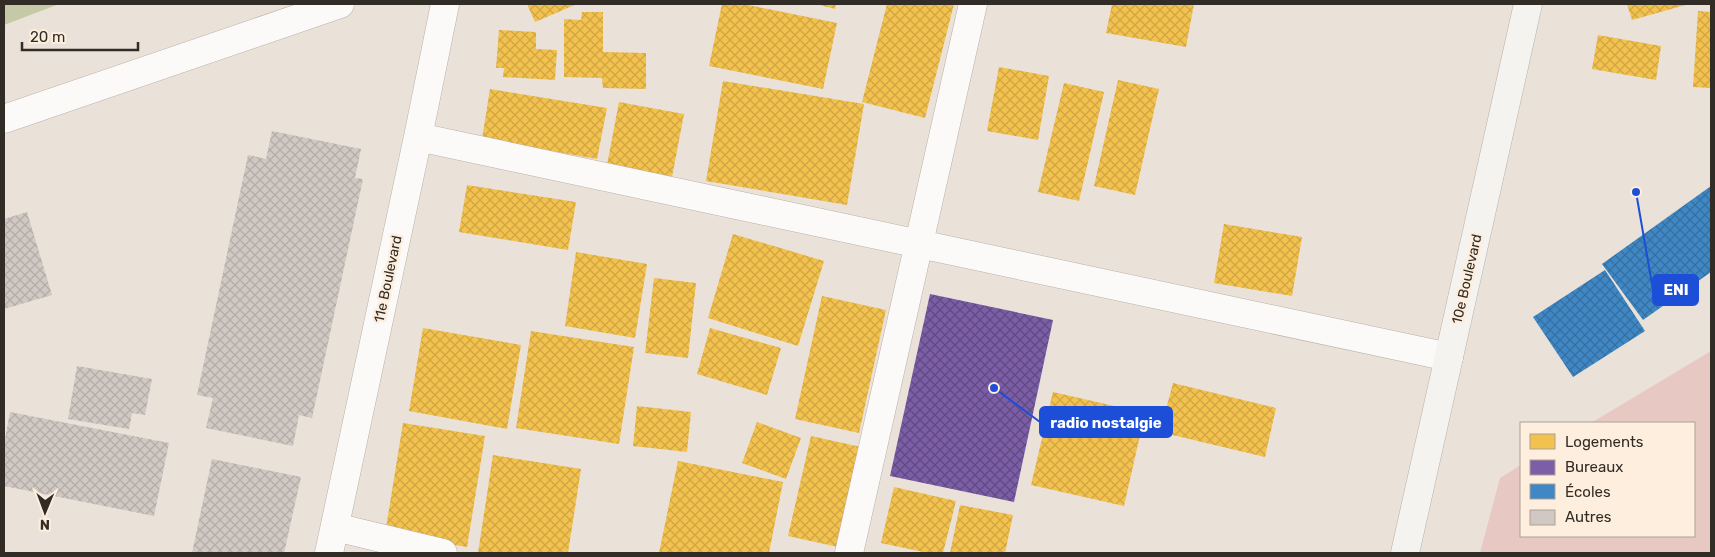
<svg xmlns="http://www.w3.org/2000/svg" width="1715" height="557" viewBox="0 0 1715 557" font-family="Rubik,sans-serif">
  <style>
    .green { fill: #e8c8c3 }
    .water { fill: #c6c9a5 }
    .homes { fill: url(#homes-cross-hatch) }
    .offices { fill: url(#offices-cross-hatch) }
    .schools { fill: url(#schools-cross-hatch) }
    .building { fill: url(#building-cross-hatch) }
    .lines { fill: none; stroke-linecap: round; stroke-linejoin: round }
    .minor-casing { stroke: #b8b1aa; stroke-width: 29 }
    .secondary-casing { stroke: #b8b1aa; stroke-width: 29 }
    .minor { stroke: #fcfaf9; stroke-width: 28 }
    .secondary { stroke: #f5f3ef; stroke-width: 28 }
    .labels { text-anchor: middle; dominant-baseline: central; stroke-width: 5; stroke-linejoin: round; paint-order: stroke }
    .street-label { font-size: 14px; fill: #322c26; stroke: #feeede }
    .leader { fill: none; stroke: #1d4ed8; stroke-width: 2 }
    .callout-dot { fill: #1d4ed8; stroke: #feeede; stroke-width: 2 }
    .callout { fill: #1d4ed8; stroke: #1d4ed8; stroke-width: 2 }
    .callout-label { font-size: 15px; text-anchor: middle; font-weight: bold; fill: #fff }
  </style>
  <defs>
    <pattern id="homes-cross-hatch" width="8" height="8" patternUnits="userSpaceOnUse" patternTransform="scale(1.25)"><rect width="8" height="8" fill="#f2c14e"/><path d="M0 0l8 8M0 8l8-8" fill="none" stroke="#d0a644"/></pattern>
    <pattern id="offices-cross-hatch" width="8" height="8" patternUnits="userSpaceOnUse" patternTransform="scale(1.25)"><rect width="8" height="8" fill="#7b5ea7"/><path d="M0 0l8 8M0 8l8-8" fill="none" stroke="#604a80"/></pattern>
    <pattern id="schools-cross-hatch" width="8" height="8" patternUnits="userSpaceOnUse" patternTransform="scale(1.25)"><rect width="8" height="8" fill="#3f88c5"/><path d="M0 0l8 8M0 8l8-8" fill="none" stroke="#356fa0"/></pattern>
    <pattern id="building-cross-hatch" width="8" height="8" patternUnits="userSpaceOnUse" patternTransform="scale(1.25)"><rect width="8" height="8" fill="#d0c8c3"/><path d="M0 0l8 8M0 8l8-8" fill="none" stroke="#b3aca7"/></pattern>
  </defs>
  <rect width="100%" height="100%" fill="#eae1d8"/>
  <path class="green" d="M 1711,351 L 1711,553 L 1480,553 L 1500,478 L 1521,465 L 1521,536 L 1694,536 L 1694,423 L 1591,423 Z"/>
  <path class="water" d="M 4,4 L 59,4 L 4,25 Z"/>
  <path class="homes" d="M 527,4 L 577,4 L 535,22 Z
    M 722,4 L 743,4 L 837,23 L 823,89 L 709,66 Z
    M 816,4 L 836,4 L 835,9 Z
    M 887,4 L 954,4 L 925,118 L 862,102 Z
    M 1112,4 L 1194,4 L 1186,47 L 1106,33 Z
    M 1627,4 L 1689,4 L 1632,20 Z
    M 1698,11 L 1711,12 L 1711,88 L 1693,87 Z
    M 582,12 L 603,12 L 603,52 L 646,53 L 646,89 L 603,88 L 602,78 L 564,77 L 564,19 L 581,20 Z
    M 499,30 L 536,32 L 536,49 L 557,50 L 555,80 L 503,77 L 504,68 L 496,68 Z
    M 1598,35 L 1661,46 L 1656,80 L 1592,69 Z
    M 999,67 L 1049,76 L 1038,140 L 987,131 Z
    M 1118,80 L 1159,89 L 1135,195 L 1094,186 Z
    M 723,81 L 864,104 L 847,205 L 706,181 Z
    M 1064,83 L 1104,92 L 1079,201 L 1038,192 Z
    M 490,89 L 607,108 L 597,159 L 482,139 Z
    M 619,102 L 684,114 L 672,177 L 607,165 Z
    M 467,185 L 576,202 L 568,250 L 459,232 Z
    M 1224,224 L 1302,237 L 1292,296 L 1214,283 Z
    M 733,234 L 824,261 L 798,346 L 708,318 Z
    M 576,252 L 647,264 L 635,338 L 565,326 Z
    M 654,278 L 696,283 L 688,358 L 645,353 Z
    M 822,296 L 886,310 L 859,433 L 795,419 Z
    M 423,328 L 521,345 L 507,429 L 409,411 Z
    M 710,328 L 781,348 L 767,395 L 697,374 Z
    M 531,331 L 634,347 L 619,444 L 516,428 Z
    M 1173,383 L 1276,408 L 1265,457 L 1160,432 Z
    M 1053,392 L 1145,413 L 1124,506 L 1031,485 Z
    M 637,406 L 691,412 L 687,452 L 633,446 Z
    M 757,422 L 801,438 L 786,479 L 742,463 Z
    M 403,423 L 485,436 L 467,547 L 385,534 Z
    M 811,436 L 861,447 L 838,547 L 788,536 Z
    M 493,455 L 581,469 L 568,553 L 478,553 Z
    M 678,461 L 783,482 L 769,553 L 659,553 Z
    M 894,487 L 956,501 L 943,553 L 928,553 L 881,543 Z
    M 960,505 L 1013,515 L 1005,553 L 950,553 Z"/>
  <path class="offices" d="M 930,294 L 1053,320 L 1014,502 L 890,476 Z"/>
  <path class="schools" d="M 1711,186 L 1711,272 L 1643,320 L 1602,264 Z
    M 1605,270 L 1645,331 L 1573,377 L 1533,317 Z"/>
  <path class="building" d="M 272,131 L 361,149 L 355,178 L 363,179 L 312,418 L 299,415 L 293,446 L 206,428 L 213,398 L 197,395 L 248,155 L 266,159 Z
    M 27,212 L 52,295 L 4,309 L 4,219 Z
    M 77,366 L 152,379 L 145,415 L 132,413 L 129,429 L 68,419 Z
    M 10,412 L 169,443 L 154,516 L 4,486 L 4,444 Z
    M 212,459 L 301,477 L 284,553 L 192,553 Z"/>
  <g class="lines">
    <g class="minor-casing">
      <path id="minor" d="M 4,119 L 340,4
        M 418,137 L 1449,357
        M 335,527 L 443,553
        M 329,553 L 418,137 L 445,4
        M 849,553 L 973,4"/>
    </g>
    <g class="secondary-casing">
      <path id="secondary" d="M 1405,553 L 1528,4"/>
    </g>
    <use href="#minor" class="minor"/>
    <use href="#secondary" class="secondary"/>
  </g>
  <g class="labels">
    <g class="street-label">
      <text transform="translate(388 279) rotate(-78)">11e Boulevard</text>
      <text transform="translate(1467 279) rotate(-77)">10e Boulevard</text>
    </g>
  </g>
  <path class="leader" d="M1636 192L1653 290M994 388L1040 422"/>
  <g class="callout-dot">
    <circle cx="1636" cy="192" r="5"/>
    <circle cx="994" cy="388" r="5"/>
  </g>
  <g class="callout">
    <rect x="1653" y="275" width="45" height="30" rx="5"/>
    <rect x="1040" y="407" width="132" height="30" rx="5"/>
  </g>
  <g class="callout-label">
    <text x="1676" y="295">ENI</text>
    <text x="1106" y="428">radio nostalgie</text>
  </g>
  <rect width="1715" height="557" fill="none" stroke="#322c26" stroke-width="10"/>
  <rect x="1520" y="422" width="175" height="115" fill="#feeede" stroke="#aca094"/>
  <rect x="1530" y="434" width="25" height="15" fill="#f2c14e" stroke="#aca094"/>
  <text x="1565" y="447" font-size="15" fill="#322c26">Logements</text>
  <rect x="1530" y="460" width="25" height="15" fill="#7b5ea7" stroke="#aca094"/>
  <text x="1565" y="472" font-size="15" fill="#322c26">Bureaux</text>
  <rect x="1530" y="484" width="25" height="15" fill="#3f88c5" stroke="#aca094"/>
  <text x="1565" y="497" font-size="15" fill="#322c26">Écoles</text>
  <rect x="1530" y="510" width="25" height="15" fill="#d0c8c3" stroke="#aca094"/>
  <text x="1565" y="522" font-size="15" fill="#322c26">Autres</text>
  <g transform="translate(45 512) rotate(181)" stroke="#feeede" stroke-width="4" paint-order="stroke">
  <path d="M0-4L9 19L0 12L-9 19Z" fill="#322c26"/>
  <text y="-8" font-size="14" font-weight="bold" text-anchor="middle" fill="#322c26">N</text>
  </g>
  <path d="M22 42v8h116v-8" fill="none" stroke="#322c26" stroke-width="2.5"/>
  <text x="30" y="42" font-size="15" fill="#322c26" stroke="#feeede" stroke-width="4" paint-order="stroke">20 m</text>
</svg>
